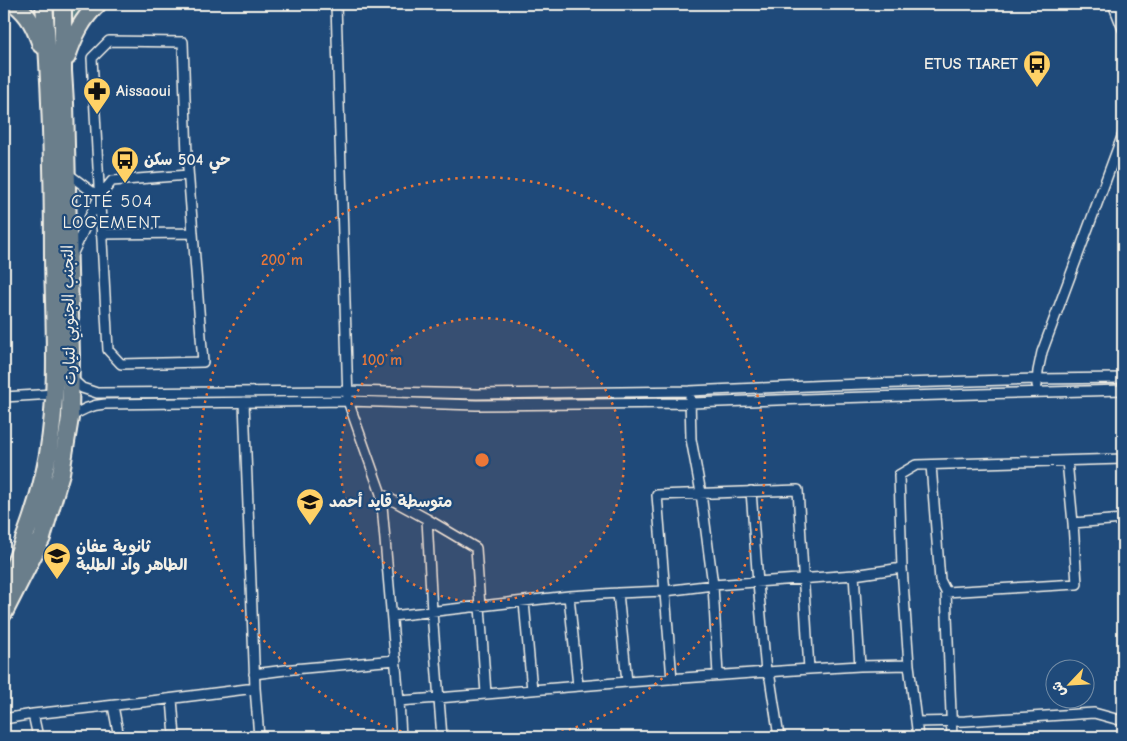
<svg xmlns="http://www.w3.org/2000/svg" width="1127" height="741" viewBox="0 0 1127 741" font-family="'Comic Neue','Playpen Sans Arabic',sans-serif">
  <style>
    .green { fill: #5c8287; stroke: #a8bab8 }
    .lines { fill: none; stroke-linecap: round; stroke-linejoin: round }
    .street-casing { stroke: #f4f1e8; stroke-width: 12 }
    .highway-casing { stroke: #f4f1e8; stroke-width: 20 }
    .street { stroke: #1f4a7a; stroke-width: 9 }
    .highway { stroke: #6b7e8b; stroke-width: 16 }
    .ring { fill: none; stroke: #ea7738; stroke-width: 2.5; stroke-dasharray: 2.5 5 }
    .labels { text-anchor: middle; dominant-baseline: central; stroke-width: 4.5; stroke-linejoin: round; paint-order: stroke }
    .poi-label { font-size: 16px; font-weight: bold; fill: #f4f1e8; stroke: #1f4a7a; text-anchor: start }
    .street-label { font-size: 16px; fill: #f4f1e8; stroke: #1f4a7a }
    .neighbourhood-label { font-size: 18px; letter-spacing: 1px; fill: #f4f1e8; stroke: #1f4a7a }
    .centre { fill: #ea7738; stroke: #1f4a7a; stroke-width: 2.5 }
    .ring-label { font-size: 15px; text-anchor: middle; font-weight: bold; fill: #ea7738; stroke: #1f4a7a; stroke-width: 4.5; stroke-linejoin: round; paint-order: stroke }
  </style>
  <rect width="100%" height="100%" fill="#1f4a7a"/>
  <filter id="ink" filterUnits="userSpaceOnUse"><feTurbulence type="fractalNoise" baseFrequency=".02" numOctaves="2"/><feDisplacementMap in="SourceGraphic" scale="10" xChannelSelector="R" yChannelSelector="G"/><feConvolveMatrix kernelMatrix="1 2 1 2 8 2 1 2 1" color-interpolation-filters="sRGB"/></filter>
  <g filter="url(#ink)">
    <path class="green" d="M 69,4 L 90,4 L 68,31 Z"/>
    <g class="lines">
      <g class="street-casing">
        <path id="street" d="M 336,4 L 348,401 L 381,494 L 399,701 L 401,737
          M 1113,4 L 1123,29
          M 109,41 L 183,42 L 187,156 L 203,362 L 121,364 L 108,350 L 92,58 Z
          M 67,173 L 99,197
          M 101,234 L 192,233
          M 72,255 L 99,197 L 112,181 L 188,175
          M 71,378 L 82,388 L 97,393 L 347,391 L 477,394 L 689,391 L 832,385 L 1037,379 L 1123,378
          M 1037,385 L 1038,371 L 1042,352 L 1123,134
          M 4,397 L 54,394
          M 690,397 L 691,439 L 701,493 L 713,585 L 718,675
          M 244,402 L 255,688
          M 70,418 C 81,409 92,405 105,404 L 348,401 L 476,405 L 691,403 L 833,398 L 1123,390
          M 931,465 L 940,580 L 946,592 L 952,737
          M 751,491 L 758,583 L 766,672 L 770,678 L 779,737
          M 381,494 L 427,519 L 476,548 L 486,694
          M 427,519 L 432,612 L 442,737
          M 1073,523 L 1123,519
          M 902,568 L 899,475 L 916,465 L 1123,459
          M 854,575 L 860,666
          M 946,592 L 1077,584 L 1073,523 L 1067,461
          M 618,593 L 627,682
          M 569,596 L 578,686
          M 524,602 L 532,690
          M 392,616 L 569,596 L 618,593 L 665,591 L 713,585 L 854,575 L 902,568 L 909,665
          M 254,674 L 293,669 L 396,660
          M 672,679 L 657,495 L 798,490 L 809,669
          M 172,699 L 175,737
          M 399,701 L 438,698 L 627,682 L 809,669 L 860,666 L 909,665 L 918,737
          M 113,706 L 119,737
          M 33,714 L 38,737
          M 4,719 L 33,714 L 143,702 L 255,688 L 259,737
          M 916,722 L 965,721 L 1094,713 L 1123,721"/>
      </g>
      <g class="highway-casing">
        <path id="highway" d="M 15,4 C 30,16 35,28 41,45
          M 67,57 C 74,36 82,19 98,4
          M 4,587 C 15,566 23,543 31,520 C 38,499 44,477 48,454 C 59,390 54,323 53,258 C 53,173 51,88 44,4
          M 4,613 L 42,538 L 61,473 L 70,418 L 71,355 L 65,103 L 63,71 L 63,4"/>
      </g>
      <use href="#street" class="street"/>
      <use href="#highway" class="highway"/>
    </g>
  </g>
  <circle cx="482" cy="460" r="142" fill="#ea7738" fill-opacity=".12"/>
  <g class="ring">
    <circle cx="482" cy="460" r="142"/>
    <path d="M423 737A283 283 0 1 1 541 737"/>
  </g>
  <defs>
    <g id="bus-pin" transform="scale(1.4375)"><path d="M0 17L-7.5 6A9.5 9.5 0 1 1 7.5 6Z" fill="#ffd166" stroke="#1f4a7a"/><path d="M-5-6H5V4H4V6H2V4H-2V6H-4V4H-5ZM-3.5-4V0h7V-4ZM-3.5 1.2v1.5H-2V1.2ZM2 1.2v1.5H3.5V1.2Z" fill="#111"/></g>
    <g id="pharmacy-pin" transform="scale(1.4375)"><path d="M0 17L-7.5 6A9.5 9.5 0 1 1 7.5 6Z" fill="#ffd166" stroke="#1f4a7a"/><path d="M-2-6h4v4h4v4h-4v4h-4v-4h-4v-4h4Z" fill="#111"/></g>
    <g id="school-pin" transform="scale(1.4375)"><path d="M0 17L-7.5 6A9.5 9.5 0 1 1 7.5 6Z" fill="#ffd166" stroke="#1f4a7a"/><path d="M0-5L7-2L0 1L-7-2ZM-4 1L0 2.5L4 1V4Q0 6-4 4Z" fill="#111"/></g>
  </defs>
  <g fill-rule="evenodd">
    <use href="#bus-pin" x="1037" y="64"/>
    <use href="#pharmacy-pin" x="97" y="91"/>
    <use href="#bus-pin" x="125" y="160"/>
    <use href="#school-pin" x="310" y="502"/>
    <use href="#school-pin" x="57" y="556"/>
  </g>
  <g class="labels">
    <g class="poi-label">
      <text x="1018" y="64" text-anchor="end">ETUS TIARET</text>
      <text x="116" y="91">Aissaoui</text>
      <text x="144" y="160">حي 504 سكن</text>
      <text x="329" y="502">متوسطة قايد أحمد</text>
      <text x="76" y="547">ثانوية عفان<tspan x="76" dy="18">الطاهر واد الطلبة</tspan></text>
    </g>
    <g class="street-label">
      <text transform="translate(69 315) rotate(-91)">التجنب الجنوبي لتيارت</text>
    </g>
    <g class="neighbourhood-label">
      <text x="112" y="201">CITÉ 504<tspan x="112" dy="21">LOGEMENT</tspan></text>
    </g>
  </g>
  <circle cx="482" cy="460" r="8" class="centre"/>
  <g class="ring-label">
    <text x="282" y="265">200 m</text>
    <text x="382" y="365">100 m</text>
  </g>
  <rect width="1127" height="741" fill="none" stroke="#1f4a7a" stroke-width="20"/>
  <rect x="10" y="10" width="1107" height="721" fill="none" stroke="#f4f1e8" stroke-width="2" filter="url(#ink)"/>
  <g transform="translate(1070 684) rotate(245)"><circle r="24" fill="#1f4a7a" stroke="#748da6"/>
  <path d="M0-4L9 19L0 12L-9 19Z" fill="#ffd166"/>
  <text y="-8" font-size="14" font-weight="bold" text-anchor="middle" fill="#f4f1e8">ش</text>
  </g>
</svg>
